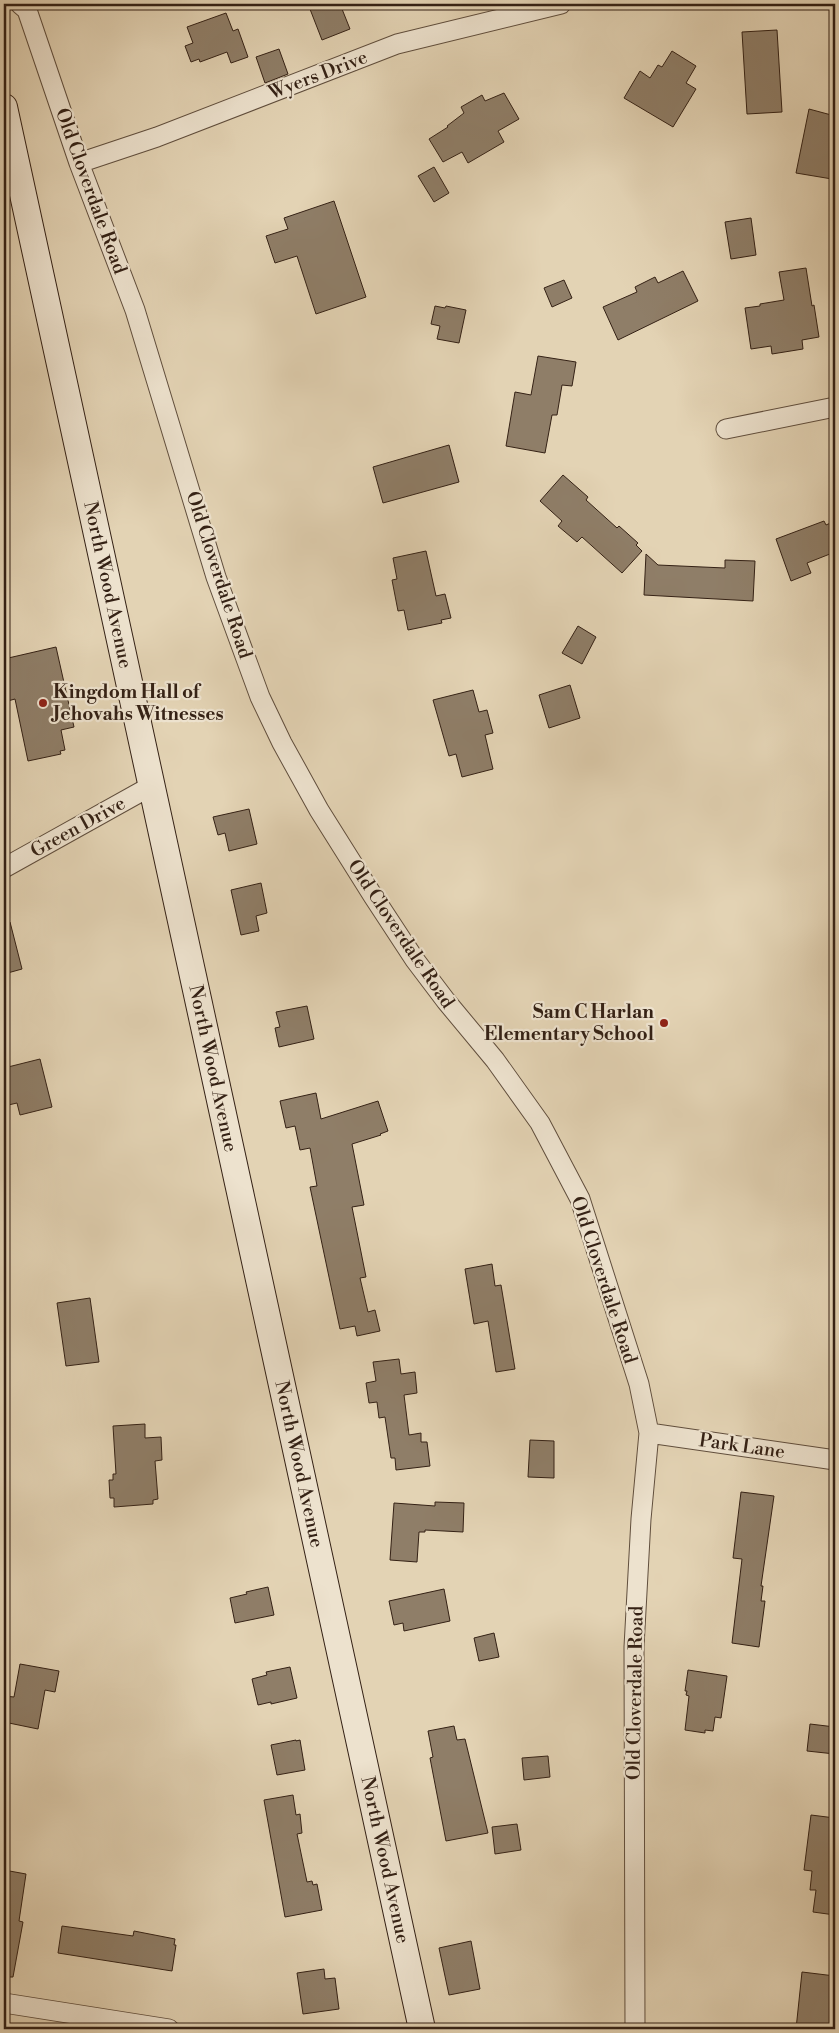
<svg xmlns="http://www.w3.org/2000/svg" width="839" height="2033" viewBox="0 0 839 2033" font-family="'Libre Bodoni',serif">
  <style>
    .building { fill: #8f7e68; stroke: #342115 }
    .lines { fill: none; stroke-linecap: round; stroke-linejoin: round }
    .minor-casing { stroke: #604e3d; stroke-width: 21 }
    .secondary-casing { stroke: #342115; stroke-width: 28 }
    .minor { stroke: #ede2ce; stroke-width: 19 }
    .secondary { stroke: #ede2ce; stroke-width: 26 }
    .poi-dot { fill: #8f2418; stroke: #ede2ce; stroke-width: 2 }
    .labels { text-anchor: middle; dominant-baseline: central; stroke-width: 4.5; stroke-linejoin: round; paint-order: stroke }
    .street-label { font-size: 19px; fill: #342115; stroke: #ede2ce }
    .poi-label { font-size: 19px; font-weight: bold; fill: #342115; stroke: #ede2ce; text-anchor: start }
  </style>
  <rect width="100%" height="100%" fill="#e3d3b4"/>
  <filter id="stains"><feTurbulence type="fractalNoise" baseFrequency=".004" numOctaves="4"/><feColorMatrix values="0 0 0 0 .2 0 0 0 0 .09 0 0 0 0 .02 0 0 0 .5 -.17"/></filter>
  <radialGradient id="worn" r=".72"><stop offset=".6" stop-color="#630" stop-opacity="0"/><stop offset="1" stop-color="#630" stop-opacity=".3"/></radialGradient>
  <path class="building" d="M 308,4 L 340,4 L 350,29 L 322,40 Z
    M 226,13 L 233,31 L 238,29 L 248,57 L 231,63 L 227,52 L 200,62 L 199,59 L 191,62 L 185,46 L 193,43 L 187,27 Z
    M 777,30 L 782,112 L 747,114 L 742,32 Z
    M 279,49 L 288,74 L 265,83 L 256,57 Z
    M 672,51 L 696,66 L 686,83 L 696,89 L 673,127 L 624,98 L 640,71 L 650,78 L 658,65 L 662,67 Z
    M 504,93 L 519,119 L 498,131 L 504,142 L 468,163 L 462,152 L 443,162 L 429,139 L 448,127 L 447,126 L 464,113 L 461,107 L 482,95 L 485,101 Z
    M 809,109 L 835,116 L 835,162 L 832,179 L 796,173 Z
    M 434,167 L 449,193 L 434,202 L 418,176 Z
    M 334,201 L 366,297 L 316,314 L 297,256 L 275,263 L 266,236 L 288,229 L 284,218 Z
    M 751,218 L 756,255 L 731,259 L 725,222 Z
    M 806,268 L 812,306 L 814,305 L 819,337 L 802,340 L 803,349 L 772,354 L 771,346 L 751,349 L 745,308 L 760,306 L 760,304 L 784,300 L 779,272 Z
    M 683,271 L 698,301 L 618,340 L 603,307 L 637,292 L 635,287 L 655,277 L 658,283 Z
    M 564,280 L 572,298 L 552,307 L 544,288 Z
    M 435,306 L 445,308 L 446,306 L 466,310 L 459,343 L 437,339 L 440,326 L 431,324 Z
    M 538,356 L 576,362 L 572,386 L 562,385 L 557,415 L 552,415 L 545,453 L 506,446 L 515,392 L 531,395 Z
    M 449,445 L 459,482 L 383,503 L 373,467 Z
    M 563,475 L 588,497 L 586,500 L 617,528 L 619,526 L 638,543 L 636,545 L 642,551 L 622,573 L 582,537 L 577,542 L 558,526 L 562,521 L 540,501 Z
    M 824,521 L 826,525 L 835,521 L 835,552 L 807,563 L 811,573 L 791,581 L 776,539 Z
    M 426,551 L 436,596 L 445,594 L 451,618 L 441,620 L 442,623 L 408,630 L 404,610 L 398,611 L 392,580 L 397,579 L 393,558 Z
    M 646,554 L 658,565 L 725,568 L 725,560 L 755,561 L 753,601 L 644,595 Z
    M 578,626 L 596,637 L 582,664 L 562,653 Z
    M 56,647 L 74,727 L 61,730 L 65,750 L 60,751 L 61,754 L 28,761 L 15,699 L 4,702 L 4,659 Z
    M 570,685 L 580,718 L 549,728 L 539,695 Z
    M 473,690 L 479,712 L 487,710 L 493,733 L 485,735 L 493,769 L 462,777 L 456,754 L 449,756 L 433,700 Z
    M 249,809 L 257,844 L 229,851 L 225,833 L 218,835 L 213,817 Z
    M 261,883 L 267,913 L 256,916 L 259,931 L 241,935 L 231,890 Z
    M 10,922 L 22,969 L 4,974 L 4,923 Z
    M 307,1006 L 314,1039 L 279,1047 L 275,1028 L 280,1027 L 276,1012 Z
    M 40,1059 L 52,1107 L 20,1115 L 17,1103 L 4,1106 L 4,1068 Z
    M 316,1093 L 321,1119 L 378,1101 L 388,1131 L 380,1134 L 381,1135 L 352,1144 L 364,1205 L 352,1207 L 366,1277 L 360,1278 L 368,1312 L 375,1310 L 380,1331 L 357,1336 L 355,1326 L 340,1329 L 310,1187 L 317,1186 L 310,1148 L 300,1150 L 295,1126 L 286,1128 L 280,1101 Z
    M 492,1264 L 495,1286 L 501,1285 L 515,1369 L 496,1372 L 488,1321 L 474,1324 L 465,1269 Z
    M 90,1298 L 99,1362 L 66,1366 L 57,1303 Z
    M 399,1359 L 401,1374 L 415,1372 L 417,1393 L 404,1395 L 409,1435 L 421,1433 L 421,1442 L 427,1442 L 430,1466 L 396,1470 L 395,1458 L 391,1458 L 385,1417 L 379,1418 L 377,1402 L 369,1403 L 366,1383 L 376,1381 L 373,1362 Z
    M 145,1424 L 145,1438 L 161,1437 L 162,1460 L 155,1461 L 158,1499 L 153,1500 L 153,1504 L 114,1507 L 114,1498 L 110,1498 L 109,1480 L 113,1480 L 113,1474 L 116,1474 L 113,1426 Z
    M 530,1440 L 554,1441 L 554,1478 L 528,1477 Z
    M 741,1492 L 774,1496 L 761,1586 L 763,1586 L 761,1601 L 765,1601 L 759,1647 L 732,1643 L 742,1559 L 733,1558 Z
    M 435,1502 L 464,1503 L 463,1532 L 425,1530 L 425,1532 L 419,1532 L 417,1562 L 390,1560 L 394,1503 L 435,1506 Z
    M 268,1587 L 274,1615 L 235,1623 L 230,1598 L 247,1594 L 246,1592 Z
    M 444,1589 L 450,1621 L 404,1631 L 403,1623 L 394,1625 L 389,1601 Z
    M 494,1633 L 499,1657 L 479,1661 L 474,1638 Z
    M 20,1664 L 59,1671 L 55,1692 L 45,1690 L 38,1729 L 4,1722 L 4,1696 L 14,1697 Z
    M 290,1667 L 297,1698 L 271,1704 L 271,1702 L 258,1705 L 252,1679 L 267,1675 L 266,1672 Z
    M 688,1670 L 727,1676 L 721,1718 L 715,1717 L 713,1731 L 705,1730 L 705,1733 L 685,1730 L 689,1696 L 686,1695 L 687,1691 L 685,1691 Z
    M 810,1724 L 835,1727 L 835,1754 L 807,1751 Z
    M 454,1726 L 457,1740 L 465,1739 L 488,1833 L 446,1841 L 430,1758 L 433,1757 L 428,1731 Z
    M 296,1740 L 296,1741 L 300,1740 L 305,1770 L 277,1775 L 271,1745 Z
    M 548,1756 L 550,1777 L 524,1780 L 522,1758 Z
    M 293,1795 L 296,1815 L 300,1814 L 302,1833 L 297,1834 L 307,1882 L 312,1881 L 313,1885 L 317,1884 L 322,1910 L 285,1917 L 264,1800 Z
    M 811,1815 L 835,1818 L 835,1915 L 813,1912 L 816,1890 L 810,1890 L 812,1871 L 804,1870 Z
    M 517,1824 L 521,1850 L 495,1854 L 492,1827 Z
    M 4,1870 L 26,1874 L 19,1921 L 23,1922 L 13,1977 L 4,1977 Z
    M 62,1926 L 133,1936 L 134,1931 L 175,1939 L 174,1945 L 176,1945 L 172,1971 L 58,1953 Z
    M 471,1941 L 480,1989 L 449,1995 L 439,1948 Z
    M 324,1969 L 325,1979 L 335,1978 L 339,2009 L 303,2014 L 297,1973 Z
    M 802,1972 L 835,1976 L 835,2029 L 796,2029 Z"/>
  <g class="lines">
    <g class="minor-casing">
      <path id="minor" d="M 20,4 L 27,10 L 79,163 L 135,310 L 216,577 L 260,697 L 282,743 L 319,810 L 373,896 L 415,960 L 446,1001 L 495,1060 L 540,1123 L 580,1199 L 639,1384 L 649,1433 L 641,1519 L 634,1647 L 635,2029
        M 79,163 L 157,137 L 397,44 L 561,4
        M 726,429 L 835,407
        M 4,868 L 153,785
        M 649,1433 L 835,1460
        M 4,2003 L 169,2029"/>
    </g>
    <g class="secondary-casing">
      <g id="secondary">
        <path id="s1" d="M 4,107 L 422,2029"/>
      </g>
    </g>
    <use href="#minor" class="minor"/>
    <use href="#secondary" class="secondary"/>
  </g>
  <g class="poi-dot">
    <circle cx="43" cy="703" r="5"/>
    <circle cx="664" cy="1023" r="5"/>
  </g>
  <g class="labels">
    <g class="street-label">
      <text transform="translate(318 75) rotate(-21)">Wyers Drive</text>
      <text transform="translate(91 191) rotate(70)">Old Cloverdale Road</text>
      <text transform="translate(219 575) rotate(72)">Old Cloverdale Road</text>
      <text stroke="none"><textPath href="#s1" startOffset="489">North Wood Avenue</textPath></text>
      <text transform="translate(78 827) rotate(-29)">Green Drive</text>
      <text transform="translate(401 934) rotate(56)">Old Cloverdale Road</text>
      <text stroke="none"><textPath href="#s1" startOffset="984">North Wood Avenue</textPath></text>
      <text transform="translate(604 1280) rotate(72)">Old Cloverdale Road</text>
      <text transform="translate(742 1446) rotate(8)">Park Lane</text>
      <text stroke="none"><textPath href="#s1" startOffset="1389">North Wood Avenue</textPath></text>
      <text transform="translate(635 1693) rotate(-89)">Old Cloverdale Road</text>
      <text stroke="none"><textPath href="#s1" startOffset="1794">North Wood Avenue</textPath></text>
    </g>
    <g class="poi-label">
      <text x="53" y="692">Kingdom Hall of<tspan x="53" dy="22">Jehovahs Witnesses</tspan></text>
      <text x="654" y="1012" text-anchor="end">Sam C Harlan<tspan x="654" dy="22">Elementary School</tspan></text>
    </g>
  </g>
  <rect width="839" height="2033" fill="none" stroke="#e3d3b4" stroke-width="20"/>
  <rect x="5" y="5" width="829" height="2023" fill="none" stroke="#342115" stroke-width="2.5"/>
  <rect x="10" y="10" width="819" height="2013" fill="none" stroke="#342115"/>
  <rect width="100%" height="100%" filter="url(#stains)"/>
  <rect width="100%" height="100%" fill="url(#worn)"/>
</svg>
